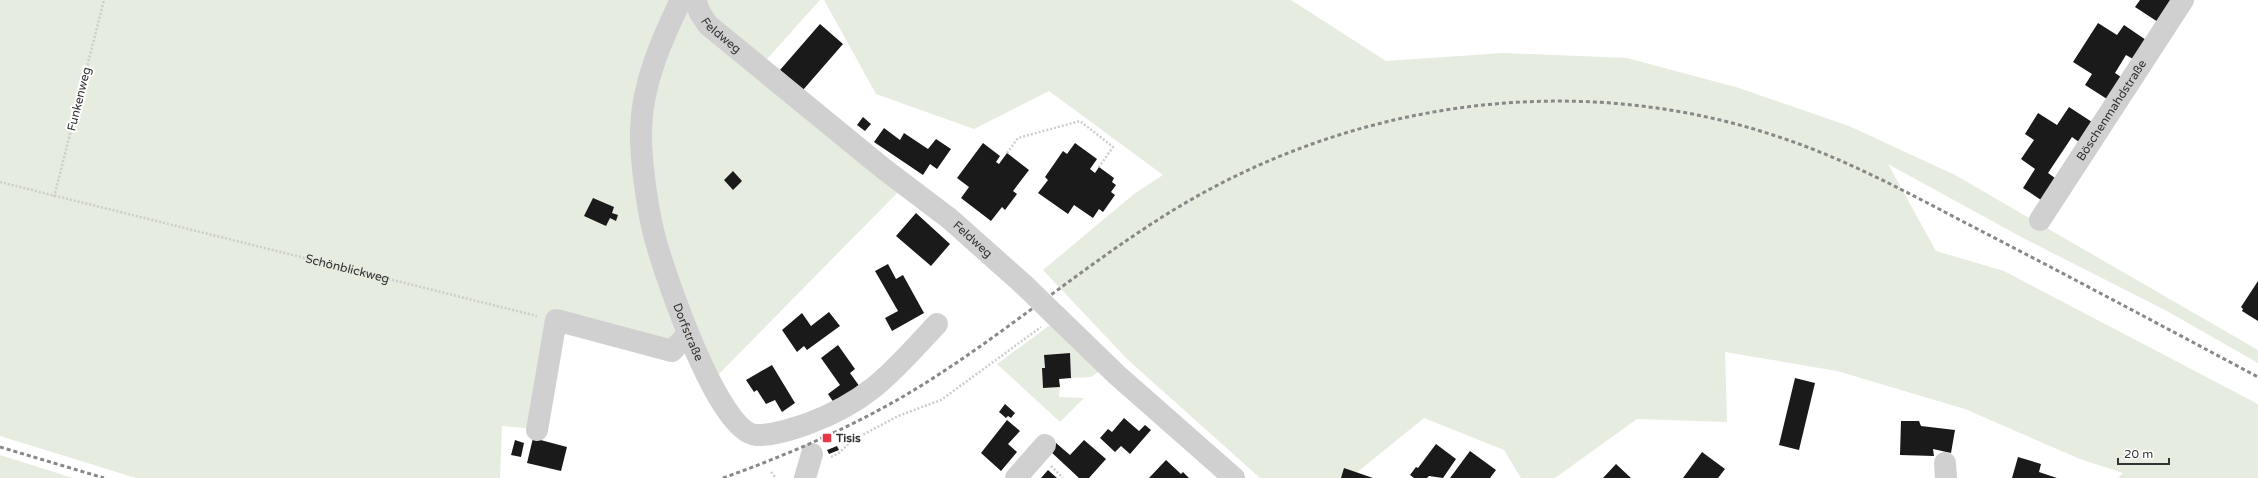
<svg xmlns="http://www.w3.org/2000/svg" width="2258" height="478" viewBox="0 0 2258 478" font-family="'Varela Round',sans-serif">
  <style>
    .green { fill: #e6ecdf }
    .building { fill: #1a1a1a }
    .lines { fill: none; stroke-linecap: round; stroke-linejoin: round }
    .path { stroke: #cdcdcd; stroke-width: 2.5; stroke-dasharray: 2 2; stroke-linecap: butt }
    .minor { stroke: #d0d0d0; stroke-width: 22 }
    .rail { stroke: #888; stroke-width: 3; stroke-dasharray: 4 3; stroke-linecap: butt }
    .minor-bridge { stroke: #d0d0d0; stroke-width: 22 }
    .poi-dot { fill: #e63946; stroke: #fff; stroke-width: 1.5 }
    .labels { text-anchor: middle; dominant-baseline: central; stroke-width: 4; stroke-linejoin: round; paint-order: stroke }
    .street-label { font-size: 12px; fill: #333; stroke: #fff }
    .poi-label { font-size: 12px; font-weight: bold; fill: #333; stroke: #fff; text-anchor: start }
  </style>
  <rect width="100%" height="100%" fill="#fff"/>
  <path class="green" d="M 0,0 L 820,0 L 757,70 L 902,188 L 713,380 L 690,336 L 672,349 L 557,322 L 538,429 L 502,426 L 500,478 L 136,478 L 0,436 Z
    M 824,0 L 1291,0 L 1386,61 L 1503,53 L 1627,58 L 1739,88 L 1849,126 L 1955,175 L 2258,350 L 2258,363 L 2165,310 L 2023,238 L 1888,164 L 1936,251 L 2004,271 L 2258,404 L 2258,478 L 2118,478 L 2123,473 L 2080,459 L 1965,409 L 1837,371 L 1725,352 L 1727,422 L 1637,419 L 1555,478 L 1521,478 L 1504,450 L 1424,418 L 1350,478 L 1260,478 L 1127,359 L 1043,270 L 1134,194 L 1163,175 L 1049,91 L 974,129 L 876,94 Z
    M 1050,325 L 1101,370 L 1091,377 L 1071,378 L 1070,353 L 1044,355 L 1045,368 L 1042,368 L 1043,388 L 1060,387 L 1059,397 L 1084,398 L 1060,422 L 997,364 Z
    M 0,455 L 73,478 L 0,478 Z"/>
  <path class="building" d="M 2140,0 L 2172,0 L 2158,22 L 2135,7 Z
    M 2098,23 L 2117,35 L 2124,25 L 2146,40 L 2133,59 L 2126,55 L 2115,73 L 2121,77 L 2107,99 L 2085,85 L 2092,74 L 2073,62 Z
    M 820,24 L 843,44 L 803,90 L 780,70 Z
    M 2069,107 L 2092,122 L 2079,142 L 2072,137 L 2048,173 L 2055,178 L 2041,200 L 2023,188 L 2035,169 L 2021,159 L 2034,140 L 2025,134 L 2038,113 L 2057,125 Z
    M 863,117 L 871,124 L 865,131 L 857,125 Z
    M 884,128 L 900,140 L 904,133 L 928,149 L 936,139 L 951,149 L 937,169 L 930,164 L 923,175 L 874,142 Z
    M 983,143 L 1000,156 L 996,162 L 999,164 L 1007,153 L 1029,170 L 1013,191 L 1017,194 L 1005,210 L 1002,207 L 991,221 L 961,198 L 969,187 L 957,178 Z
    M 1075,143 L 1097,159 L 1090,169 L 1095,173 L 1099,167 L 1114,178 L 1112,182 L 1116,185 L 1111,192 L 1115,195 L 1103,212 L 1099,209 L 1093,218 L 1074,205 L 1068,214 L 1038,193 L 1048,180 L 1045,177 L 1063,151 L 1067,154 Z
    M 733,171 L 742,181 L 733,190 L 724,180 Z
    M 593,198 L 614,207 L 612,213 L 618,215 L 616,221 L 610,218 L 606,226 L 584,216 Z
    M 916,213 L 950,244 L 931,266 L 896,236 Z
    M 888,264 L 896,279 L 903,275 L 924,313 L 892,331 L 885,318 L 898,311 L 875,271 Z
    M 2258,281 L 2258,321 L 2242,311 L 2243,309 L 2241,307 Z
    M 829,312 L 840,326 L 807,350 L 804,346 L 797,352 L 782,330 L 802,313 L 811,326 Z
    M 838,345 L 855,369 L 850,373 L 860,387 L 834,403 L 828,394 L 840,385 L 821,358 Z
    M 1070,353 L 1071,378 L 1059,379 L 1060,387 L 1043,388 L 1042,368 L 1045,368 L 1044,355 Z
    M 772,365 L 795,403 L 782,412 L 775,400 L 766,404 L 757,390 L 754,392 L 746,380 Z
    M 1795,378 L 1815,383 L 1799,450 L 1779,445 Z
    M 1005,404 L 1015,413 L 1011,418 L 1008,416 L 1006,418 L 999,412 Z
    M 1124,418 L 1139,431 L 1145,425 L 1151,430 L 1130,454 L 1121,446 L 1115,452 L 1100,438 L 1108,429 L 1112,432 Z
    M 1007,420 L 1020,431 L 1008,444 L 1017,452 L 1001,471 L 981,453 Z
    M 1901,421 L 1919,421 L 1921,426 L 1955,430 L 1951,453 L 1933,449 L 1934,456 L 1900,455 Z
    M 533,438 L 567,447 L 561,471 L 527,463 Z
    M 515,440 L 524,443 L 521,457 L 511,455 Z
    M 1084,440 L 1106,459 L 1089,478 L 1079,478 L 1050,451 L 1056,443 L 1070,455 Z
    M 1436,444 L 1456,459 L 1443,478 L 1429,476 L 1427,478 L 1414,478 L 1410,475 L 1416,467 L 1418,468 Z
    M 837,446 L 839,450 L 829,454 L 827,450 Z
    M 1470,451 L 1496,470 L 1490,478 L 1450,478 Z
    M 1702,452 L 1725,469 L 1718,478 L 1683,478 Z
    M 2018,457 L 2041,464 L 2039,472 L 2057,478 L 2012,478 Z
    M 1166,460 L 1181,474 L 1183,472 L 1189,478 L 1149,478 Z
    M 1616,464 L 1631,478 L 1603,478 Z
    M 1344,468 L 1373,478 L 1341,478 Z
    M 1048,470 L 1057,478 L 1041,478 Z"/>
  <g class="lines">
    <g class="path">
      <path d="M 1007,153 L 1018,138 L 1080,121 L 1113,147 L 1099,167"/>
      <path id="s1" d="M 0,182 L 537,316"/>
      <path d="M 54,197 L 104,0"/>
      <path d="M 841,440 L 851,441 L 898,416 L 941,400 L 1041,327"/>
      <path d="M 831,457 L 839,453 L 850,442"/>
      <path d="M 1051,466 L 1063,478"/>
      <path d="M 771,472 L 776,478"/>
    </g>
    <g class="minor">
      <path id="s2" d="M 681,0 C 662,39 642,84 641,129 C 640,158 648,214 656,242 C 666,277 718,432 756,435 C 772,436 792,429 807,424 C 870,401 893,371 937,324"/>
      <path id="s3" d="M 695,0 L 700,13 L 708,25 L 884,169 L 950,219 L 1023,284"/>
      <path id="s4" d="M 2040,220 L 2183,0"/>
      <path d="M 1056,316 L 1117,375 L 1234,478"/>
      <path d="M 537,430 L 556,320 L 672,351 L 688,334"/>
      <path d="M 1945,463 L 1946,478"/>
      <path d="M 805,478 L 812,454"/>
      <path d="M 1016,478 L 1045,445"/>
    </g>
    <path class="rail" d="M 0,447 L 104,478
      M 723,478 C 801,450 875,417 944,371 C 1020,321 1090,262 1167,214 C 1348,101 1575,68 1779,137 C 1852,161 1919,199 1987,234 C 2078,281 2168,329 2258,377"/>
    <path class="minor-bridge" d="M 1023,284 L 1056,316"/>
  </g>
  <rect class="poi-dot" x="822" y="433" width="10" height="10" rx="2"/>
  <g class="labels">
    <g class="street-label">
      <text stroke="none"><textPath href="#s3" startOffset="45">Feldweg</textPath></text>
      <text transform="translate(79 99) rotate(-76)">Funkenweg</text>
      <text stroke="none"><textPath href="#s4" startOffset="131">Böschenmahdstraße</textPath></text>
      <text stroke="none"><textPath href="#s3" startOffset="369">Feldweg</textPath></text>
      <text stroke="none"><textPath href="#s1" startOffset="358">Schönblickweg</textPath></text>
      <text stroke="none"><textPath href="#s2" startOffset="346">Dorfstraße</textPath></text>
    </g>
    <g class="poi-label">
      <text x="836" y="438">Tisis</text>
    </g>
  </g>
  <path d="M2118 458v6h51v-6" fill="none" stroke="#333333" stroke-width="2"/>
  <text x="2124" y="458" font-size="12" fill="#333333" stroke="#ffffff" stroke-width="3" paint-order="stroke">20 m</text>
</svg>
